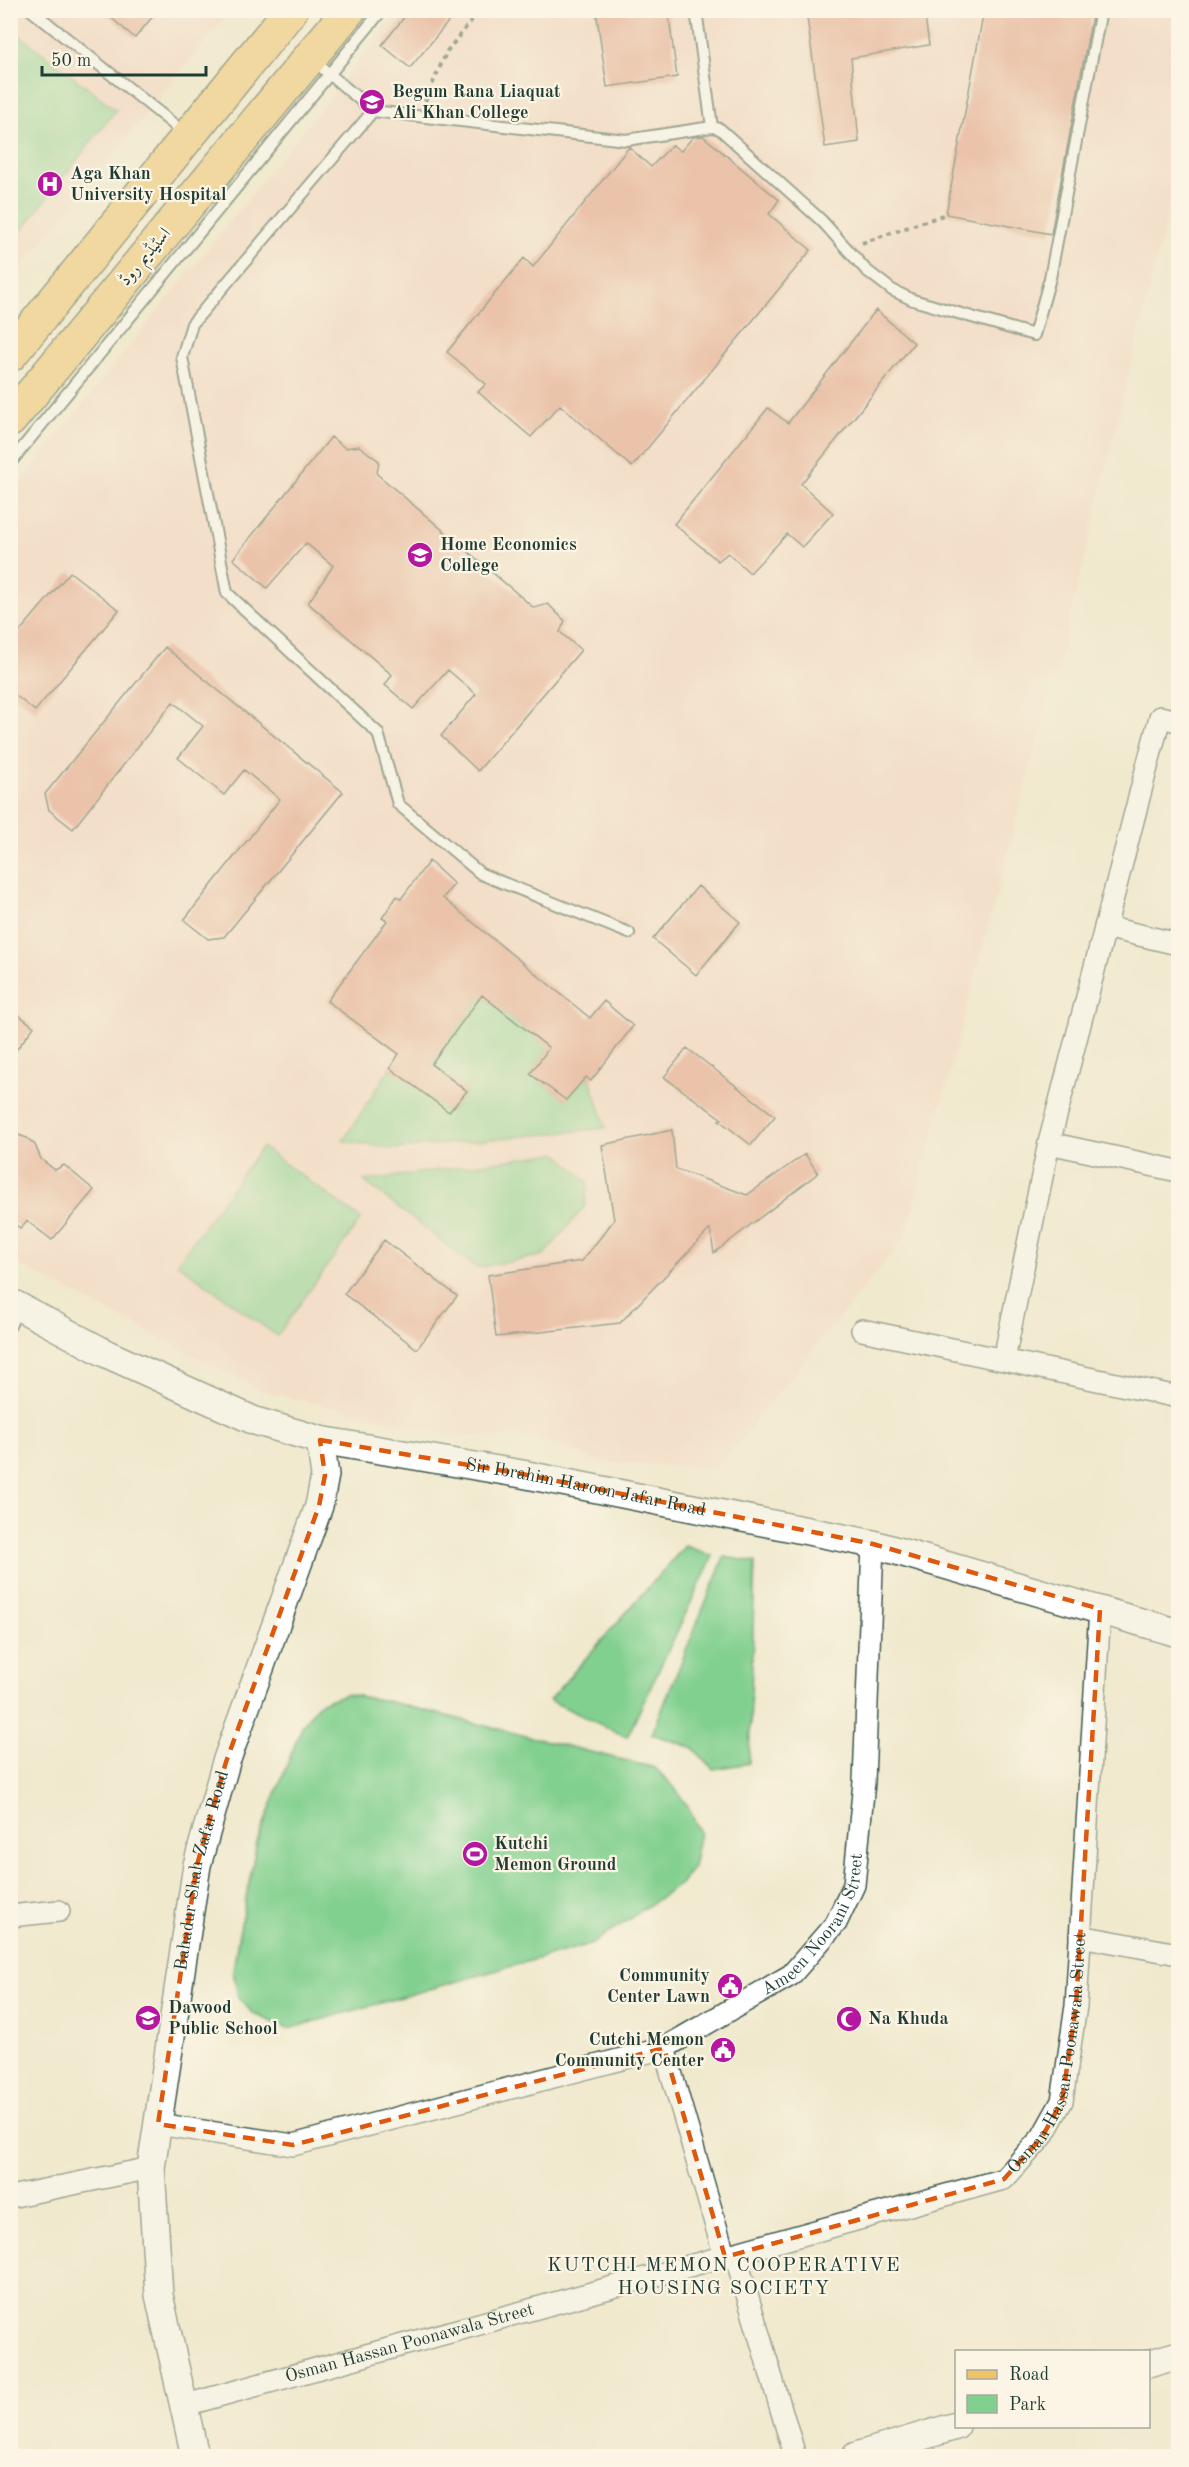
<svg xmlns="http://www.w3.org/2000/svg" width="1189" height="2467" viewBox="0 0 1189 2467" font-family="'Old Standard TT',Amiri,serif">
  <style>
    .built { fill: #f6d2c4 }
    .green { fill: #82d08f; stroke: #508662; stroke-width: 1.5 }
    .building { fill: #e4947f }
    .lines { fill: none; stroke-linecap: round; stroke-linejoin: round }
    .service-casing { stroke: #3e574b; stroke-width: 14 }
    .minor-casing { stroke: #3e574b; stroke-width: 24 }
    .tertiary-casing { stroke: #3e574b; stroke-width: 30 }
    .primary-casing { stroke: #3e574b; stroke-width: 36 }
    .path { stroke: #3e574b; stroke-width: 4; stroke-dasharray: 4.5 4.5; stroke-linecap: butt }
    .service { stroke: #fff; stroke-width: 10 }
    .minor { stroke: #fff; stroke-width: 21 }
    .tertiary { stroke: #fff; stroke-width: 27 }
    .primary { stroke: #f1c369; stroke-width: 33 }
    .marked { fill: none; stroke: #de580e; stroke-width: 4.5; stroke-dasharray: 12 8; stroke-linejoin: round }
    .labels { text-anchor: middle; dominant-baseline: central; stroke-width: 4.5; stroke-linejoin: round; paint-order: stroke }
    .poi-label { font-size: 18px; font-weight: bold; fill: #1f3d34; stroke: #fcf5e5; text-anchor: start }
    .street-label { font-size: 18px; fill: #1f3d34; stroke: #fcf5e5 }
    .neighbourhood-label { font-size: 20px; letter-spacing: 1.5px; fill: #1f3d34; stroke: #fcf5e5 }
  </style>
  <rect width="100%" height="100%" fill="#fcf5e5"/>
  <filter id="ink" filterUnits="userSpaceOnUse"><feTurbulence type="fractalNoise" baseFrequency=".0167" numOctaves="2"/><feDisplacementMap in="SourceGraphic" scale="12" xChannelSelector="R" yChannelSelector="G"/><feConvolveMatrix kernelMatrix="1 2 1 2 8 2 1 2 1" color-interpolation-filters="sRGB"/></filter>
  <filter id="wash" filterUnits="userSpaceOnUse"><feTurbulence type="fractalNoise" baseFrequency=".008" numOctaves="4" result="noise"/><feDisplacementMap in="SourceGraphic" scale="24" xChannelSelector="R" yChannelSelector="G"/><feGaussianBlur stdDeviation="1.35" result="paint"/><feColorMatrix in="noise" values="0 0 0 0 0 0 0 0 0 0 0 0 0 0 0 0 0 1.4 0 .05"/><feComposite in="paint" operator="in"/></filter>
  <g filter="url(#wash)">
    <rect width="100%" height="100%" fill="#f0e9ce"/>
    <path class="built" d="M 11,11 L 230,11 L 11,281 Z
      M 399,11 L 1178,11 L 1178,171 L 1067,632 L 906,1236 L 717,1468 L 601,1462 L 546,1442 L 524,1438 L 455,1436 L 262,1391 L 11,1261 L 10,495 Z"/>
    <path class="green" d="M 10,28 L 116,110 L 11,244 L 10,244 Z
      M 482,995 L 549,1048 L 531,1074 L 566,1100 L 586,1077 L 591,1081 L 606,1128 L 394,1149 L 343,1141 L 390,1068 L 449,1112 L 467,1091 L 431,1064 Z
      M 262,1147 L 361,1219 L 277,1336 L 177,1263 Z
      M 557,1153 L 588,1182 L 585,1206 L 544,1255 L 476,1268 L 364,1181 Z
      M 685,1546 L 713,1556 L 627,1737 L 549,1700 Z
      M 724,1557 L 755,1562 L 749,1763 L 713,1769 L 693,1748 L 652,1734 Z
      M 346,1694 L 386,1701 L 655,1768 L 674,1787 L 688,1807 L 700,1832 L 693,1867 L 680,1884 L 594,1943 L 288,2029 L 254,2014 L 238,1998 L 233,1971 L 238,1939 L 257,1842 L 303,1724 L 319,1703 Z"/>
    <g id="blocks">
      <path class="building" d="M 102,10 L 158,10 L 135,38 Z
        M 410,10 L 458,10 L 410,68 L 382,45 Z
        M 596,10 L 668,10 L 677,77 L 607,87 Z
        M 806,10 L 924,10 L 929,45 L 851,58 L 859,142 L 825,147 Z
        M 984,10 L 1093,10 L 1051,234 L 946,214 Z
        M 703,136 L 779,200 L 769,214 L 811,250 L 632,467 L 560,405 L 531,437 L 478,392 L 486,384 L 447,352 L 524,258 L 533,267 L 629,147 L 651,167 L 672,145 L 681,151 L 693,137 Z
        M 876,310 L 914,343 L 801,484 L 833,513 L 802,547 L 787,534 L 750,573 L 728,553 L 718,561 L 674,524 L 768,408 L 788,423 Z
        M 331,437 L 345,448 L 359,446 L 379,461 L 377,474 L 534,608 L 548,604 L 565,621 L 560,632 L 581,650 L 478,771 L 441,736 L 476,694 L 448,670 L 413,709 L 385,685 L 392,675 L 308,603 L 333,566 L 306,543 L 267,588 L 233,559 Z
        M 70,572 L 119,610 L 35,711 L 10,691 L 10,643 Z
        M 165,647 L 343,792 L 224,937 L 208,939 L 184,920 L 280,799 L 244,770 L 224,795 L 178,758 L 203,726 L 173,702 L 73,829 L 49,810 L 45,794 Z
        M 429,861 L 454,884 L 443,898 L 590,1018 L 604,1001 L 633,1026 L 591,1081 L 586,1077 L 566,1100 L 530,1074 L 549,1048 L 482,995 L 431,1064 L 467,1091 L 449,1112 L 390,1068 L 399,1054 L 327,1001 L 387,921 L 382,918 L 397,896 L 401,899 Z
        M 698,886 L 740,922 L 696,975 L 653,939 Z
        M 10,1008 L 34,1027 L 10,1058 Z
        M 687,1048 L 775,1116 L 751,1145 L 719,1120 L 722,1119 L 664,1077 Z
        M 672,1130 L 676,1169 L 747,1195 L 805,1154 L 818,1173 L 714,1253 L 710,1229 L 620,1323 L 496,1337 L 488,1275 L 582,1261 L 614,1220 L 602,1145 Z
        M 10,1132 L 27,1138 L 35,1145 L 41,1159 L 55,1170 L 64,1165 L 94,1190 L 52,1240 L 27,1221 L 20,1228 L 10,1221 Z
        M 384,1240 L 457,1296 L 417,1349 L 344,1294 Z"/>
    </g>
  </g>
  <g filter="url(#ink)">
    <use href="#blocks" fill-opacity="0" stroke="#3e574b" stroke-width="1.5"/>
    <g class="lines">
      <g class="service-casing">
        <path id="service" d="M 31,10 L 187,135
          M 696,10 L 712,127
          M 313,60 L 373,111 L 192,324 L 182,357 L 227,593 L 378,733 L 398,804 L 481,874 L 629,933
          M 373,111 L 626,140 L 712,127 L 720,129 L 822,221 L 866,270 L 892,290 L 913,300 L 1034,335 L 1050,278 L 1101,10
          M 10,463 L 382,10
          M 10,1326 L 18,1308"/>
      </g>
      <g class="minor-casing">
        <g id="minor">
          <path d="M 1105,927 L 1178,944"/>
          <path d="M 1049,1143 L 1178,1171"/>
          <path d="M 862,1330 L 1178,1397"/>
          <path d="M 1004,1359 L 1049,1143 L 1160,717 L 1178,721"/>
          <path d="M 10,1916 L 59,1911"/>
          <path d="M 1080,1936 L 1178,1954"/>
          <path d="M 664,2048 L 725,2257"/>
          <path id="s1" d="M 158,2124 L 293,2145 L 664,2048 L 791,1975 L 836,1923 L 854,1885 L 864,1782 L 873,1544"/>
          <path d="M 10,2197 L 151,2168"/>
          <path d="M 735,2254 L 795,2456"/>
          <path id="s2" d="M 182,2406 L 1004,2179 L 1042,2137 L 1062,2101 L 1076,2006 L 1100,1609"/>
        </g>
      </g>
      <g class="tertiary-casing">
        <g id="tertiary">
          <path id="s3" d="M 10,1302 L 107,1354 L 255,1421 L 320,1440 L 522,1474 L 873,1544 L 1178,1633"/>
          <path d="M 1148,2364 L 1178,2355"/>
          <path id="s4" d="M 195,2456 L 159,2295 L 151,2168 L 197,1865 L 226,1762 L 319,1506 L 325,1475 L 320,1440"/>
          <path d="M 856,2456 L 956,2426"/>
        </g>
      </g>
      <g class="primary-casing">
        <path id="primary" d="M 10,355 L 291,10
          M 10,420 L 349,10"/>
      </g>
      <path class="path" d="M 425,101 L 447,51 L 480,10
        M 862,243 L 946,214"/>
      <use href="#service" class="service"/>
      <use href="#minor" class="minor"/>
      <use href="#tertiary" class="tertiary"/>
      <use href="#primary" class="primary"/>
    </g>
  </g>
  <path d="M0 0H1189V2467H0ZM 320,1440 L 522,1474 L 873,1544 L 1100,1609 L 1076,2006 L 1062,2101 L 1042,2137 L 1004,2179 L 725,2257 L 664,2048 L 293,2145 L 158,2124 L 197,1865 L 226,1762 L 319,1506 L 325,1475 Z" fill="#f0e9ce" fill-opacity=".55" fill-rule="evenodd"/>
  <path class="marked" d="M 320,1440 L 522,1474 L 873,1544 L 1100,1609 L 1076,2006 L 1062,2101 L 1042,2137 L 1004,2179 L 725,2257 L 664,2048 L 293,2145 L 158,2124 L 197,1865 L 226,1762 L 319,1506 L 325,1475 Z"/>
  <defs>
    <g id="university-disc" transform="scale(1.35)"><circle r="9.5" fill="#b5179e" stroke="#fcf5e5"/><path d="M0-5L7-2L0 1L-7-2ZM-4 1L0 2.5L4 1V4Q0 6-4 4Z" fill="#fff"/></g>
    <g id="hospital-disc" transform="scale(1.35)"><circle r="9.5" fill="#b5179e" stroke="#fcf5e5"/><path d="M-5-5h3v3.5h4V-5h3V5h-3V1.5h-4V5h-3Z" fill="#fff"/></g>
    <g id="stadium-disc" transform="scale(1.35)"><circle r="9.5" fill="#b5179e" stroke="#fcf5e5"/><path d="M0-5a6.5 5 0 1 0 0 10a6.5 5 0 1 0 0-10ZM-3.5-1.8h7v3.6h-7Z" fill="#fff"/></g>
    <g id="civic-disc" transform="scale(1.35)"><circle r="9.5" fill="#b5179e" stroke="#fcf5e5"/><path d="M-.6-6.5H3V-4.5H.6V-3L4-1V1h2V6H-6V1h2V-1L-.6-3ZM-1.2 2.5V6h2.4V2.5Z" fill="#fff"/></g>
    <g id="school-disc" transform="scale(1.35)"><circle r="9.5" fill="#b5179e" stroke="#fcf5e5"/><path d="M0-5L7-2L0 1L-7-2ZM-4 1L0 2.5L4 1V4Q0 6-4 4Z" fill="#fff"/></g>
    <g id="mosque-disc" transform="scale(1.35)"><circle r="9.5" fill="#b5179e" stroke="#fcf5e5"/><path d="M3.5-4.9A6 6 0 1 0 3.5 4.9A5 5 0 1 1 3.5-4.9Z" fill="#fff"/></g>
  </defs>
  <g fill-rule="evenodd">
    <use href="#university-disc" x="372" y="102"/>
    <use href="#hospital-disc" x="50" y="184"/>
    <use href="#university-disc" x="420" y="555"/>
    <use href="#stadium-disc" x="475" y="1854"/>
    <use href="#civic-disc" x="730" y="1986"/>
    <use href="#school-disc" x="148" y="2018"/>
    <use href="#mosque-disc" x="849" y="2019"/>
    <use href="#civic-disc" x="723" y="2050"/>
  </g>
  <g class="labels">
    <g class="poi-label">
      <text x="392" y="92">Begum Rana Liaquat<tspan x="392" dy="21">Ali Khan College</tspan></text>
      <text x="70" y="174">Aga Khan<tspan x="70" dy="21">University Hospital</tspan></text>
      <text x="440" y="545">Home Economics<tspan x="440" dy="21">College</tspan></text>
      <text x="494" y="1844">Kutchi<tspan x="494" dy="21">Memon Ground</tspan></text>
      <text x="710" y="1976" text-anchor="end">Community<tspan x="710" dy="21">Center Lawn</tspan></text>
      <text x="168" y="2008">Dawood<tspan x="168" dy="21">Public School</tspan></text>
      <text x="868" y="2019">Na Khuda</text>
      <text x="704" y="2040" text-anchor="end">Cutchi Memon<tspan x="704" dy="21">Community Center</tspan></text>
    </g>
    <g class="street-label">
      <text transform="translate(145 257) rotate(-50)">اسٹیڈیم روڈ</text>
      <text stroke="none"><textPath href="#s3" startOffset="610">Sir Ibrahim Haroon Jafar Road</textPath></text>
      <text stroke="none"><textPath href="#s4" startOffset="594">Bahadur Shah Zafar Road</textPath></text>
      <text stroke="none"><textPath href="#s1" startOffset="722">Ameen Noorani Street</textPath></text>
      <text stroke="none"><textPath href="#s2" startOffset="992">Osman Hassan Poonawala Street</textPath></text>
      <text stroke="none"><textPath href="#s2" startOffset="236">Osman Hassan Poonawala Street</textPath></text>
    </g>
    <g class="neighbourhood-label">
      <text x="724" y="2266">KUTCHI MEMON COOPERATIVE<tspan x="724" dy="23">HOUSING SOCIETY</tspan></text>
    </g>
  </g>
  <rect width="1189" height="2467" fill="none" stroke="#fcf5e5" stroke-width="36"/>
  <rect x="955" y="2350" width="195" height="78" fill="#fcf5e5" stroke="#a4ab9e" stroke-width="1.5"/>
  <rect x="967" y="2370" width="30" height="9" fill="#f1c369" stroke="#a4ab9e" stroke-width="1.5"/>
  <text x="1009" y="2380" font-size="18" fill="#1f3d34">Road</text>
  <rect x="967" y="2395" width="30" height="18" fill="#82d08f" stroke="#a4ab9e" stroke-width="1.5"/>
  <text x="1009" y="2410" font-size="18" fill="#1f3d34">Park</text>
  <path d="M42 66v9h164v-9" fill="none" stroke="#1f3d34" stroke-width="3"/>
  <text x="51" y="66" font-size="18" fill="#1f3d34" stroke="#fcf5e5" stroke-width="4.5" paint-order="stroke">50 m</text>
</svg>
